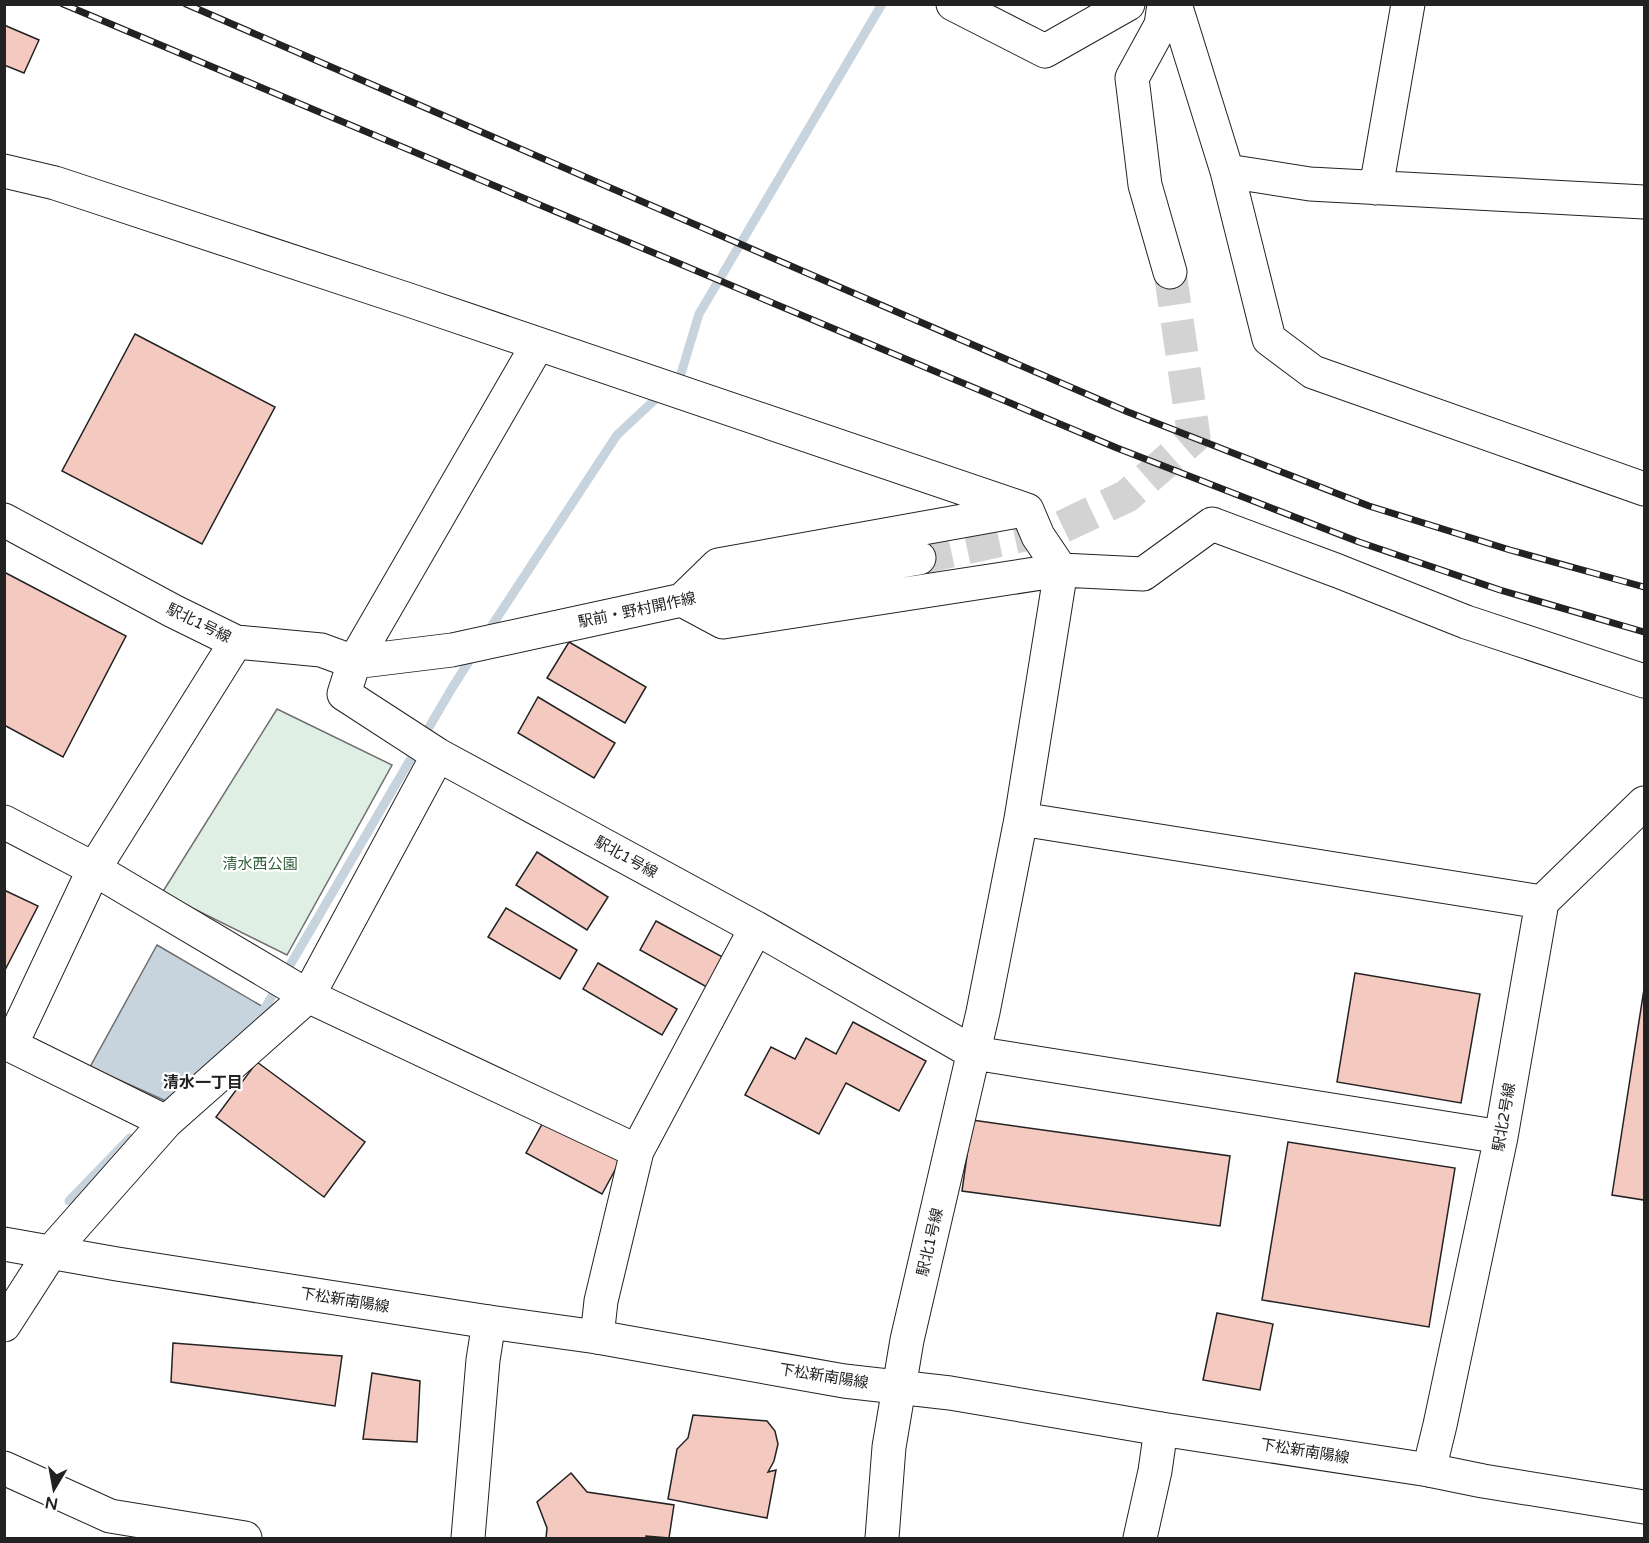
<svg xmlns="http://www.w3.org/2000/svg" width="1649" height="1543" viewBox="0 0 1649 1543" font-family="'Varela Round','Noto Sans JP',sans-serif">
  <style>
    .green { fill: #e0efe3; stroke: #6f6f6f; stroke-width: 1.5 }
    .water { fill: #c7d3dd; stroke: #6f6f6f; stroke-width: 1.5 }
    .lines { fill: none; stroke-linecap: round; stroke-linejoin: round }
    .stream { stroke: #c7d3dd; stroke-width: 9 }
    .building { fill: #f3c9c0; stroke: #222; stroke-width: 1.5 }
    .minor-tunnel { stroke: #d3d3d3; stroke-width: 33; stroke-dasharray: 33 16; stroke-linecap: butt }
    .minor-casing { stroke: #222; stroke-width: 35 }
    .major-casing { stroke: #222; stroke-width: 35 }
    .minor { stroke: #fff; stroke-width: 33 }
    .major { stroke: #fff; stroke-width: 33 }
    .rail-casing { stroke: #222; stroke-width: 7 }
    .rail { stroke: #fff; stroke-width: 4.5; stroke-dasharray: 14; stroke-linecap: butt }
    .labels { text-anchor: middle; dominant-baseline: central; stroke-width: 4.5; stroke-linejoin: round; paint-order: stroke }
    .street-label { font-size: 15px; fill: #222; stroke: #fff }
    .park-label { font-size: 15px; fill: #2f5e38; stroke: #fff }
    .neighbourhood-label { font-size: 16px; font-weight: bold; fill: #222; stroke: #fff }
  </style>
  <rect width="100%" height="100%" fill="#fff"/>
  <path class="green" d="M 277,709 L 392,765 L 287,955 L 162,893 Z"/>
  <path class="water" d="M 157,945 L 265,1008 L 166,1101 L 90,1067 Z"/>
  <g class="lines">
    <path class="stream" d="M 672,384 L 680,377 L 699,314 L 882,4
      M 487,633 L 617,435 L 662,393
      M 196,1073 L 265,1008 L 452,688 L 473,655
      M 69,1201 L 130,1138"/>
  </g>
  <path class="building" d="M 4,25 L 39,40 L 24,73 L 4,65 Z
    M 135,334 L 275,407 L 202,544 L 62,471 Z
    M 4,572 L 126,636 L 63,757 L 4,725 Z
    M 569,642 L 646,687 L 625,723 L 547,678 Z
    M 538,697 L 615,743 L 594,778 L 518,733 Z
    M 537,852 L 608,897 L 587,930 L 516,885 Z
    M 4,890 L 38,906 L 4,972 Z
    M 506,908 L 577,950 L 560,979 L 488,937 Z
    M 656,921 L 730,961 L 714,991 L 640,950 Z
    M 598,963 L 677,1009 L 662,1035 L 583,989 Z
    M 1355,973 L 1480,994 L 1461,1103 L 1337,1082 Z
    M 1644,989 L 1644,1200 L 1612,1195 Z
    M 853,1022 L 926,1061 L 899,1111 L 846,1083 L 819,1134 L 745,1095 L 771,1047 L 795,1059 L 806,1038 L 836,1054 Z
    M 257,1062 L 365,1142 L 324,1197 L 216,1117 Z
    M 545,1119 L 621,1159 L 602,1194 L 526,1153 Z
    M 972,1120 L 1230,1156 L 1220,1226 L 962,1191 Z
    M 1288,1142 L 1455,1168 L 1429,1327 L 1262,1300 Z
    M 1217,1313 L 1273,1324 L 1260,1390 L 1203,1380 Z
    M 173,1343 L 342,1356 L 335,1406 L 171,1382 Z
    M 372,1373 L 420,1381 L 417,1442 L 363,1439 Z
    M 693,1415 L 767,1421 L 775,1431 L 778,1444 L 774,1461 L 768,1472 L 776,1470 L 767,1518 L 668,1499 L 677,1449 L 688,1438 Z
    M 571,1473 L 587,1492 L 674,1505 L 669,1538 L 646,1536 L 646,1538 L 546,1538 L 547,1528 L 537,1502 Z"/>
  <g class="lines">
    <path class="minor-tunnel" d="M 919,558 L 1062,527 L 1127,496 L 1194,437 L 1170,272"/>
    <g class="minor-casing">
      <path id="minor" d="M 953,4 L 1045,51 L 1128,4
        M 1164,4 L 1161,25 L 1132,78 L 1145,185 L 1170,272
        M 1175,4 L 1227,171 L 1269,339 L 1313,372 L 1644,489
        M 4,171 L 55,183 L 409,300 L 1027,510 L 1038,536 L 1061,570 L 1021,819 L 983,1012 L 907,1340 L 889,1447 L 882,1538
        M 1227,171 L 1310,184 L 1644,202
        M 1376,188 L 1408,4
        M 538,344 L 354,662 L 344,694 L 438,755 L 756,928 L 974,1053 L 1501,1137
        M 4,520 L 173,611 L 236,642 L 321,650 L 354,662 L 452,650 L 682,600 L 919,558
        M 682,600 L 723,622 L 1061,570 L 1143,574 L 1212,524 L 1338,571 L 1466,622 L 1644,681
        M 682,600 L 718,565 L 1024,510
        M 1021,819 L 1542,902
        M 4,822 L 94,869 L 308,996 L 637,1151 L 756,928
        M 4,1042 L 166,1122
        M 11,1045 L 94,869 L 236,642
        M 4,1325 L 51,1252 L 166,1122 L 308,996 L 438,755
        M 597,1337 L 601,1301 L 637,1151
        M 4,1468 L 110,1516 L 245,1538
        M 1429,1470 L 1440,1425 L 1501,1137 L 1542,902 L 1644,803
        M 468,1538 L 483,1360 L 489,1322
        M 1140,1538 L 1155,1471 L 1161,1429"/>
    </g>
    <g class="major-casing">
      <path id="major" d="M 4,1244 L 117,1264 L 489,1322 L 597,1337 L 844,1381 L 950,1393 L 1161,1429 L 1429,1470 L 1483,1481 L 1644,1507"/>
    </g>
    <use href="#minor" class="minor"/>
    <use href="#major" class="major"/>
    <g class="rail-casing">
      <path id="rail" d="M 63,4 L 1117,448 L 1359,542 L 1500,590 L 1644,632
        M 186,4 L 1128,412 L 1369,506 L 1510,550 L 1644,587"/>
    </g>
    <use href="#rail" class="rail"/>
  </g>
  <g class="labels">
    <g class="street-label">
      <text transform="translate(637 610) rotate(-12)">駅前・野村開作線</text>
      <text transform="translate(199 623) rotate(26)">駅北1号線</text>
      <text transform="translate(626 857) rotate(29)">駅北1号線</text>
      <text transform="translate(1504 1117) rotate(-80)">駅北2号線</text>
      <text transform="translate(930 1242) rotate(-77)">駅北1号線</text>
      <text transform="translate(345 1300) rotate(9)">下松新南陽線</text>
      <text transform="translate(824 1376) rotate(9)">下松新南陽線</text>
      <text transform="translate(1305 1451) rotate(9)">下松新南陽線</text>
    </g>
    <g class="park-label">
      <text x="260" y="864">清水西公園</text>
    </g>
    <g class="neighbourhood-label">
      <text x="203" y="1083">清水一丁目</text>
    </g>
  </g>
  <rect width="1649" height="1543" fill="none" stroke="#222222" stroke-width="12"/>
  <g transform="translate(54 1489) rotate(190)" stroke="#ffffff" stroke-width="4.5" paint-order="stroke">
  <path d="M0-4.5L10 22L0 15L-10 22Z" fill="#222222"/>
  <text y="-9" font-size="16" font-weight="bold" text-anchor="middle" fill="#222222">N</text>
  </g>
</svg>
